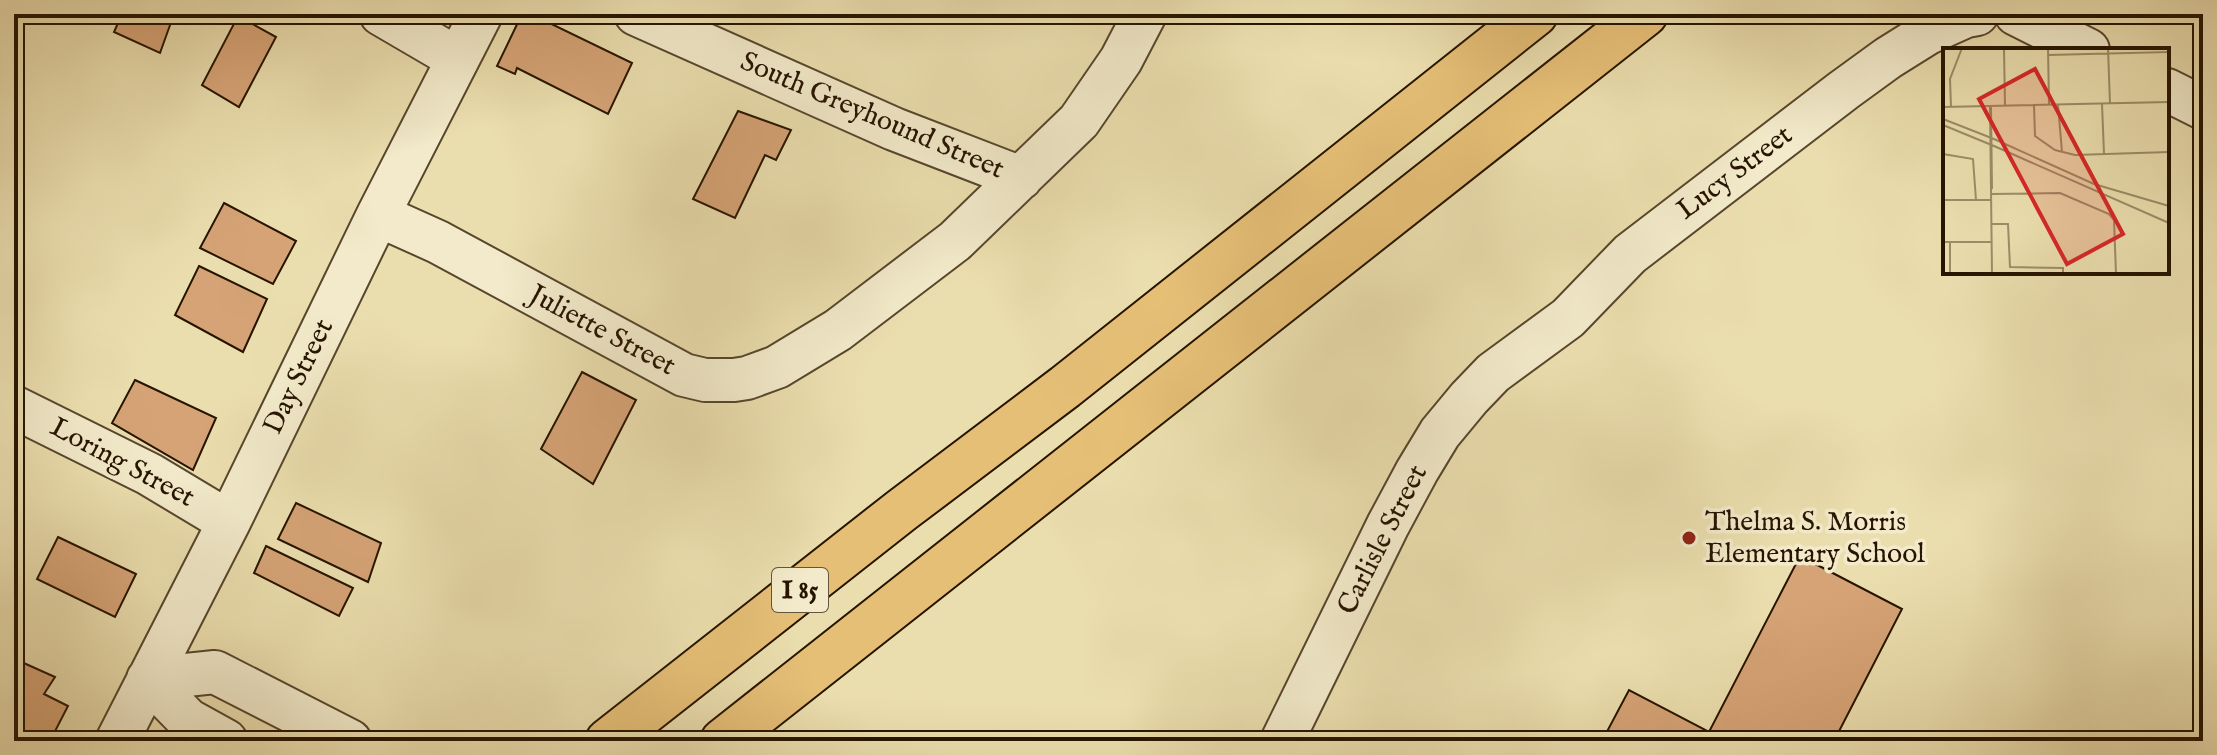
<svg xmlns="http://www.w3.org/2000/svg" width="2217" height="755" viewBox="0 0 2217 755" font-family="'IM FELL English',serif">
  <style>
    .building { fill: #d5a375; stroke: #261400; stroke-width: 2 }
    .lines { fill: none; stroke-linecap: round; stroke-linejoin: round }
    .minor-casing { stroke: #57462c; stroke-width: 46 }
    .highway-casing { stroke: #261400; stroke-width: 48 }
    .minor { stroke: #f2eaca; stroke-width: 42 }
    .highway { stroke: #e6bf77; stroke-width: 44 }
    .poi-dot { fill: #8f2418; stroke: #f2eaca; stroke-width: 3 }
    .labels { text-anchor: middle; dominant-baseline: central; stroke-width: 7; stroke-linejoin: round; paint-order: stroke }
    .shield { fill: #f2eaca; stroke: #63543d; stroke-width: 2 }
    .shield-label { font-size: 26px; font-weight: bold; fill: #261400 }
    .street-label { font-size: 28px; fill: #261400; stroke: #f2eaca }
    .poi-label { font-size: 28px; fill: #261400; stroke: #f2eaca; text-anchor: start }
    .inset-road { fill: none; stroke: #9c8d68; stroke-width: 2 }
    .view { fill: #d62828; fill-opacity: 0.15; stroke: #d62828; stroke-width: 4 }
    .inset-edge { fill: none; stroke: #261400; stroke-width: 4 }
  </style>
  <rect width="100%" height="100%" fill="#ebdeae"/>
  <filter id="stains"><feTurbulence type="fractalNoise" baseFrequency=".0025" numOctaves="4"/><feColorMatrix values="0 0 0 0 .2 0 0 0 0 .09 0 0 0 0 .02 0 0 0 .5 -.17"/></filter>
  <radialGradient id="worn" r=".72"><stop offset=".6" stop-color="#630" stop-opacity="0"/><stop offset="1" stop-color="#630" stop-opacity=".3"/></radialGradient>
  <path class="building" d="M 122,14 L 174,14 L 160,53 L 114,32 Z
    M 522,14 L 531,14 L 632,63 L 608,114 L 517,68 L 515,74 L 497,66 Z
    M 238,16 L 276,37 L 239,107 L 202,85 Z
    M 738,111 L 791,130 L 776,160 L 765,155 L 735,218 L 693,199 Z
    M 224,203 L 296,241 L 273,284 L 200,248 Z
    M 199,266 L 267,299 L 243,352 L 175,315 Z
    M 582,372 L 636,400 L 593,484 L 541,449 Z
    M 135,380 L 216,418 L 193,470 L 112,423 Z
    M 296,503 L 381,543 L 368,582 L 278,539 Z
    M 58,537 L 136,574 L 115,617 L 37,579 Z
    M 266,546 L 353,588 L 339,616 L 254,573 Z
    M 1800,556 L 1902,609 L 1834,741 L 1602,741 L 1629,690 L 1709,732 Z
    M 17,660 L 55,677 L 44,694 L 68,706 L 50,741 L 14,741 L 14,665 Z"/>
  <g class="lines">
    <g class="minor-casing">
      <path id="minor" d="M 381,14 L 458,59
        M 636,14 L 894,129 L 1021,178
        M 2016,14 L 2088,50
        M 2167,90 L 2203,108
        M 378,215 L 438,242 L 684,375 L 705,380 L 734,380 L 747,378 L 777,367 L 838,330 L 955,241 L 1079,121 L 1121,60 L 1145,14
        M 14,407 L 149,474 L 229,522
        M 148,679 L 215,672 L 350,741
        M 148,679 L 188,720 L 226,741
        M 117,741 L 229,522 L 378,215 L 481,14
        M 1282,741 L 1388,525 L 1417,471 L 1440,433 L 1469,398 L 1493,373 L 1568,318 L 1630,254 L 1844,90 L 1888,58 L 1928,33 L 1966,16 L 1977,14"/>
    </g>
    <g class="highway-casing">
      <path id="highway" d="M 608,741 L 902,510 L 1065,387 L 1535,14
        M 723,741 L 1645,14"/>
    </g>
    <use href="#minor" class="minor"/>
    <use href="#highway" class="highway"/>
  </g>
  <circle class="poi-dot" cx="1689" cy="538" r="8"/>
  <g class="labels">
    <rect class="shield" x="772" y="568" width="56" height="44" rx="6"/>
    <g class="shield-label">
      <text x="800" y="590">I 85</text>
    </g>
    <g class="street-label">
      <text transform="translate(872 116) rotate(23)">South Greyhound Street</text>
      <text transform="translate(1735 173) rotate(-37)">Lucy Street</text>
      <text transform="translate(602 331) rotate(28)">Juliette Street</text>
      <text transform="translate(299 377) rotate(-64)">Day Street</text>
      <text transform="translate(122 463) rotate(28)">Loring Street</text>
      <text transform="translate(1383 540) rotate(-63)">Carlisle Street</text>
    </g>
    <g class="poi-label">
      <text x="1705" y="522">Thelma S. Morris<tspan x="1705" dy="32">Elementary School</tspan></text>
    </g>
  </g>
  <g transform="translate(1943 48)">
    <rect width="226" height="226" fill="#ebdeae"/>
    <path class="inset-road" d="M 61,0 L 62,58M 105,0 L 106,57M 165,0 L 167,56M 105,7 L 226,4M 159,56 L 161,106M 91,57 L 92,88 L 112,102 L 132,107 L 226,104M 115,57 L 119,104M 0,59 L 226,54M 8,59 L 7,31 L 19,0M 47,59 L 49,226M 48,59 L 49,141M 0,71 L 51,91M 0,77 L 51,98M 51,91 L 151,136 L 226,158M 51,98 L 226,175M 0,106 L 30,111 L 33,152M 48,146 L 117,145 L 166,166 L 171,172 L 173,226M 0,152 L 48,152M 49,176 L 65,176 L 67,219 L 120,220 L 120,226M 0,194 L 49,194M 7,194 L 7,226"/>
    <path class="view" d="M 92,21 L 180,186 L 124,216 L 36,51 Z"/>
    <rect width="226" height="226" class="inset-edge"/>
  </g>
  <rect width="2217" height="755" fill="none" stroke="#ebdeae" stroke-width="48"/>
  <rect x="16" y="16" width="2185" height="723" fill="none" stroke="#261400" stroke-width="4"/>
  <rect x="24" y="24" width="2169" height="707" fill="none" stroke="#261400" stroke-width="2"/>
  <rect width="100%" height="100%" filter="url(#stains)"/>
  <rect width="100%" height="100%" fill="url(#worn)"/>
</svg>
